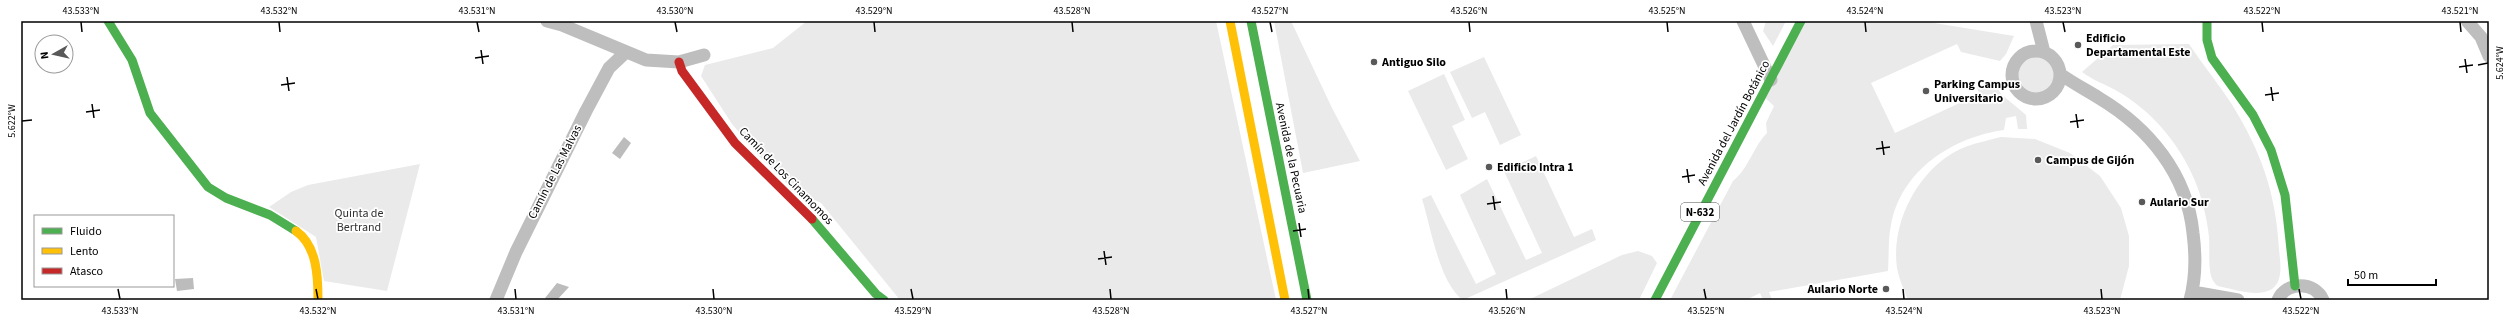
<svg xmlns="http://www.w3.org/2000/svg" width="2510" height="321" viewBox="0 0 2510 321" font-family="'Source Sans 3',sans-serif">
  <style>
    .green { fill: #eaeaea }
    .water { fill: #bcbcbc }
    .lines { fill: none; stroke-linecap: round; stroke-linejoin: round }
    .street { stroke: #bebebe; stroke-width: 13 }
    .fast { stroke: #4caf50; stroke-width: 9 }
    .slow { stroke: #ffc107; stroke-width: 9 }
    .jam { stroke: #c62828; stroke-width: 9 }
    .ticks { fill: none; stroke: #000; stroke-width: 1.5 }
    .poi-dot { fill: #595959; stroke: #fff; stroke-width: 1.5 }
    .labels { text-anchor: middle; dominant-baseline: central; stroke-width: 3.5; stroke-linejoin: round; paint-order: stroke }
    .shield { fill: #fff; stroke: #4c4c4c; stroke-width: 1 }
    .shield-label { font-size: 11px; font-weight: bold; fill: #000 }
    .poi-label { font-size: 12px; font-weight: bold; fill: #000; stroke: #fff; text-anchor: start }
    .street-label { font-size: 12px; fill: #000; stroke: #fff }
    .park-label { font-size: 12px; fill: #303030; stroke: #fff }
    .neatline { fill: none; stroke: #000; stroke-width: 1.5 }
    .ticks-label { font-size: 10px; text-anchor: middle; fill: #000 }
  </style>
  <rect width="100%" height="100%" fill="#fff"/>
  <path class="green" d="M 807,21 L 1216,21 L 1276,300 L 900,300 L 821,203 L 794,190 L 760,157 L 732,124 L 701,76 L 705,65 L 773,48 Z
    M 1274,21 L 1291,21 L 1332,108 L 1360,161 L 1303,173 Z
    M 1766,21 L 1786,21 L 1773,46 L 1763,31 Z
    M 1801,21 L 1922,21 L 2014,36 L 2006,54 L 2000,61 L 1961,52 L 1957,44 L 1871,83 L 1895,133 L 1979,94 L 1977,87 L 1994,82 L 2001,94 L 2026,115 L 2027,129 L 2018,129 L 2016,116 L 2006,118 L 2004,130 C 1953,137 1901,170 1891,225 C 1888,239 1889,256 1888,271 L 1769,292 L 1772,300 L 1763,300 L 1760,293 L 1746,300 L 1670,300 L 1733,181 C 1749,168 1753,147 1767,133 L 1766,123 L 1774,106 L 1762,95 Z
    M 2189,44 C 2202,64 2218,83 2231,103 C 2261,151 2276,193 2279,249 C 2280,261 2284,281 2272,289 C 2258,298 2233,289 2218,286 C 2214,283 2213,281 2211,276 C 2208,264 2210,249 2209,237 C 2207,218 2202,198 2195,181 C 2180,144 2151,110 2117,91 C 2105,84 2092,80 2082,72 L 2113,45 Z
    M2014 75a21 21 0 1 1 42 0a21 21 0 1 1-42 0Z
    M 1484,57 L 1521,135 L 1500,145 L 1485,112 L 1472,118 L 1450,72 Z
    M 1444,74 L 1465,120 L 1452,126 L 1468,159 L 1446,170 L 1408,91 Z
    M 2001,137 L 2035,139 L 2070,153 L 2100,176 L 2121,208 L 2129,236 L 2129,266 L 2120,300 L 1908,300 C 1904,290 1899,279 1897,268 C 1890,220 1922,162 1968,146 C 1979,142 1990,140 2001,137 Z
    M 1536,156 L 1574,237 L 1592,229 L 1596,240 L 1463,300 C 1439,283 1431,227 1422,199 L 1431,195 L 1476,284 L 1496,274 L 1460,195 L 1487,179 L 1526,260 L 1542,253 L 1504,171 Z
    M 420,164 L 387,291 L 324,281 L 316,237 L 269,207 L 291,192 L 308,185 Z
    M 1638,251 L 1652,256 L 1657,263 L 1639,300 L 1528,300 L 1622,255 Z"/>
  <path class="water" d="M 624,137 L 631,143 L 620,159 L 612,153 Z
    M 193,278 L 194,289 L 177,291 L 175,279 Z
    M 557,283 L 569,287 L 557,300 L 547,300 L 545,298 Z"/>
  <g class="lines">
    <path class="street" d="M 547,21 L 562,25 L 646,60 L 679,62 L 704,55
      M 1743,21 L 1771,80
      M 2036,21 L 2044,52
      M 2467,21 L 2481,37 L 2489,56
      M2012 75a24 24 0 1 1 48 0a24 24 0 1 1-48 0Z
      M 2060,74 C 2073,83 2086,90 2099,98 C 2149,128 2187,174 2193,233 C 2196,256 2196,278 2190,300
      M 2193,292 L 2238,300
      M 496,300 L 516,252 L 586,111 L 609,68 L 626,52
      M 2278,300 C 2286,281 2315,281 2323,300"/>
    <path class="fast" d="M 108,21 L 132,60 L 150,113 L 208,187 L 226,198 L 270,215 L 296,231
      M 1251,21 L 1307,300
      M 2207,21 L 2207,40 L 2212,58 L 2253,115 L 2271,150 L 2285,195 L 2295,286
      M 812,219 L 876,294 L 884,300
      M 1655,300 L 1801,21"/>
    <path class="slow" d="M 1230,21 L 1285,300
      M 296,231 C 317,246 318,276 318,300"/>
    <path class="jam" d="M 679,62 L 682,71 L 735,143 L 812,219"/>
  </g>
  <path class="ticks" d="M 81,22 L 82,32M 279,22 L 280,32M 477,22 L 479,32M 675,22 L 677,32M 874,22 L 875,32M 1072,22 L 1073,32M 1270,22 L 1272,32M 1469,22 L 1470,32M 1667,22 L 1668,32M 1865,22 L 1866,32M 2063,22 L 2065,32M 2262,22 L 2263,32M 2460,22 L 2461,32M 481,50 L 483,64M 475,58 L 489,56M 2465,59 L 2467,73M 2478,65 L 2488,63M 2459,67 L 2473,65M 287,77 L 289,91M 281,85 L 295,83M 2271,87 L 2273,101M 2265,95 L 2279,93M 92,104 L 94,118M 86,112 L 100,110M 2076,114 L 2078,128M 22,121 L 32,120M 2070,122 L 2084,120M 1882,141 L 1884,155M 1876,149 L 1890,147M 1687,169 L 1689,183M 1682,177 L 1695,175M 1493,196 L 1495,210M 1487,204 L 1501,202M 1299,223 L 1301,237M 1293,231 L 1306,229M 1104,251 L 1106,265M 1098,259 L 1112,257M 118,289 L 120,299M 316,289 L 318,299M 515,289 L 516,299M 713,289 L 714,299M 911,289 L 913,299M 1110,289 L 1111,299M 1308,289 L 1309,299M 1506,289 L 1507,299M 1704,289 L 1706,299M 1903,289 L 1904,299M 2101,289 L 2102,299M 2299,289 L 2301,299"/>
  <g class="poi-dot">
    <circle cx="2078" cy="45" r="4"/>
    <circle cx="1374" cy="62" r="4"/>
    <circle cx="1926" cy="91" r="4"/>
    <circle cx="2038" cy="160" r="4"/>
    <circle cx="1489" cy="167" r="4"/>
    <circle cx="2142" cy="202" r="4"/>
    <circle cx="1886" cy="289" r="4"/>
  </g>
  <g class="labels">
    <rect class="shield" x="1681" y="203" width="38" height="18" rx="3"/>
    <g class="shield-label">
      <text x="1700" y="212">N-632</text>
    </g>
    <g class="poi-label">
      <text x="2086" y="38">Edificio<tspan x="2086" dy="14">Departamental Este</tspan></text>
      <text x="1382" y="62">Antiguo Silo</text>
      <text x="1934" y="84">Parking Campus<tspan x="1934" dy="14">Universitario</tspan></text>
      <text x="2046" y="160">Campus de Gijón</text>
      <text x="1497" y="167">Edificio Intra 1</text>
      <text x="2150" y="202">Aulario Sur</text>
      <text x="1878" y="289" text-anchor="end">Aulario Norte</text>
    </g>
    <g class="street-label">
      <text transform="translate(1734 123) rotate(-62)">Avenida del Jardín Botánico</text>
      <text transform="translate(1291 158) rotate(78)">Avenida de la Pecuaria</text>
      <text transform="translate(555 172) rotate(-63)">Camín de Las Malvas</text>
      <text transform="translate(786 176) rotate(46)">Camín de Los Cinamomos</text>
    </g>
    <g class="park-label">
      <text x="359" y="213">Quinta de<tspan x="359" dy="14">Bertrand</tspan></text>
    </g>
  </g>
  <rect width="2510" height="321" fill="none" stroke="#ffffff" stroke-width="44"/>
  <rect x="34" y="215" width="140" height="72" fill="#ffffff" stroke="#999999"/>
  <rect x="42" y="228" width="20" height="6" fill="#4caf50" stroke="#999999"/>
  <text x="70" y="235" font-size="12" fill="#000000">Fluido</text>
  <rect x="42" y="248" width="20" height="6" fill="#ffc107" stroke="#999999"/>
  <text x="70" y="255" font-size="12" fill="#000000">Lento</text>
  <rect x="42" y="268" width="20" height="6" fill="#c62828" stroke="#999999"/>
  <text x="70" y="275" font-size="12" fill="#000000">Atasco</text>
  <g transform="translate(54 54) rotate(262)"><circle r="19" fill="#ffffff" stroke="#999999"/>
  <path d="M0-3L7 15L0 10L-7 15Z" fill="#595959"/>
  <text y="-6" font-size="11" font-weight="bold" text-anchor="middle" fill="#000000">N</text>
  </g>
  <path d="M2348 279v6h88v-6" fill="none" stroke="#000000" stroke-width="2"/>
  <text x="2354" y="279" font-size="12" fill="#000000" stroke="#ffffff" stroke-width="3" paint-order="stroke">50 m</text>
  <rect x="22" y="22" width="2466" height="277" class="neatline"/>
  <g class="ticks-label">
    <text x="81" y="14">43.533°N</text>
    <text x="279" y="14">43.532°N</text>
    <text x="477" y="14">43.531°N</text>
    <text x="675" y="14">43.530°N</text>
    <text x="874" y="14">43.529°N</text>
    <text x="1072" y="14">43.528°N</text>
    <text x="1270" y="14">43.527°N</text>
    <text x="1469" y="14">43.526°N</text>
    <text x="1667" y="14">43.525°N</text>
    <text x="1865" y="14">43.524°N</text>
    <text x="2063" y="14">43.523°N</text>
    <text x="2262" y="14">43.522°N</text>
    <text x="2460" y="14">43.521°N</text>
    <text transform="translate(2499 63) rotate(-90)" y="4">5.624°W</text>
    <text transform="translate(11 121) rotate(-90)" y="4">5.622°W</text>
    <text x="120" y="314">43.533°N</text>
    <text x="318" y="314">43.532°N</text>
    <text x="516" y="314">43.531°N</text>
    <text x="714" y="314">43.530°N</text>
    <text x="913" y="314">43.529°N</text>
    <text x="1111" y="314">43.528°N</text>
    <text x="1309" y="314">43.527°N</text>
    <text x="1507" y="314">43.526°N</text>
    <text x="1706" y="314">43.525°N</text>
    <text x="1904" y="314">43.524°N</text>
    <text x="2102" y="314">43.523°N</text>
    <text x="2301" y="314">43.522°N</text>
  </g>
</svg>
